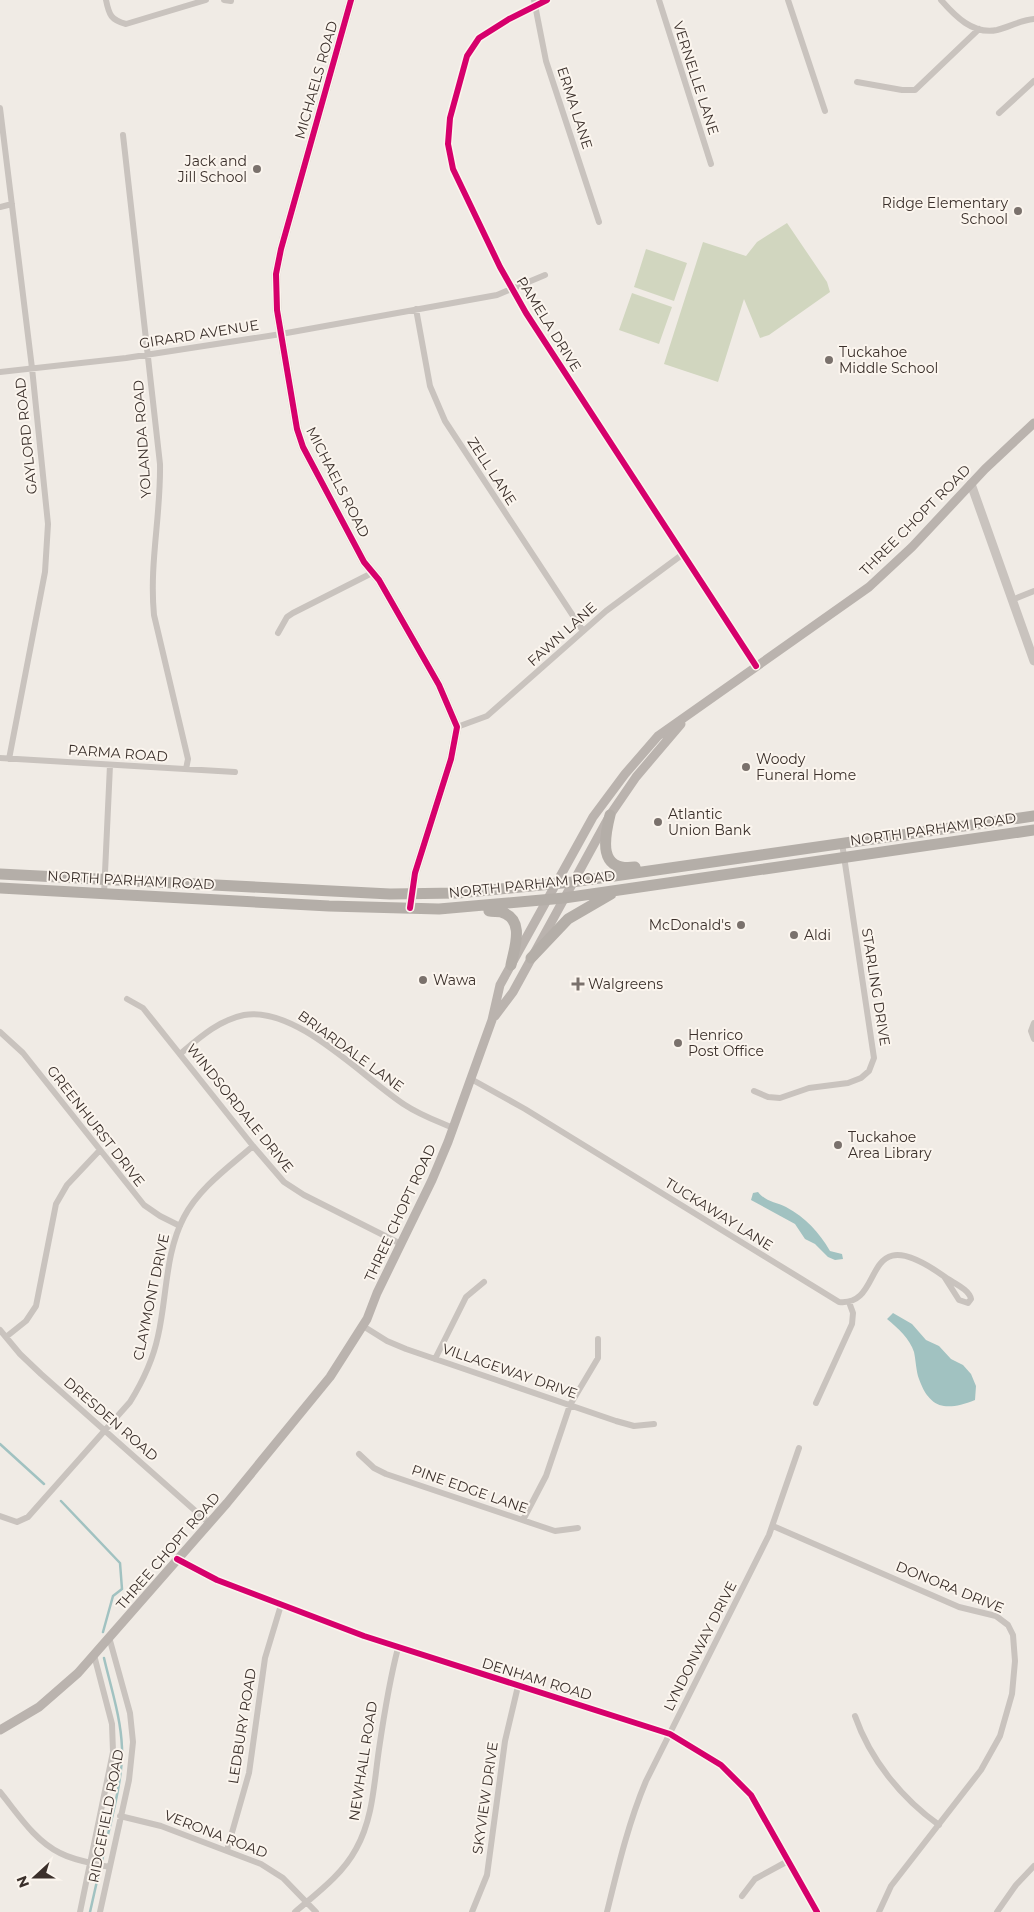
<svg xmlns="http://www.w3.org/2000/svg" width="1034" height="1912" viewBox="0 0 1034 1912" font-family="Montserrat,sans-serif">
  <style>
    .green { fill: #d1d6bf }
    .water { fill: #a1c2c1 }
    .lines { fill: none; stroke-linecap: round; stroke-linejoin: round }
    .stream { stroke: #a1c2c1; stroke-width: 2.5 }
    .minor { stroke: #c9c3be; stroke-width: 6 }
    .tertiary { stroke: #c9c3be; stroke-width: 9 }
    .secondary { stroke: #bab3ae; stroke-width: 9 }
    .trunk { stroke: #b4aea8; stroke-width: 11 }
    .cycleway-casing { stroke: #fbf5ee; stroke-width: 9 }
    .cycleway { stroke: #d6006c; stroke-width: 6 }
    .poi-dot { fill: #7a716c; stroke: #fbf5ee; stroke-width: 2 }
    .labels { text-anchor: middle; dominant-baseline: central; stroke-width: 4; stroke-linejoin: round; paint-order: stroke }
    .street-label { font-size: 14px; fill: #3b302b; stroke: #fbf5ee }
    .poi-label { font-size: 14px; fill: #3b302b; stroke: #fbf5ee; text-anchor: start }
  </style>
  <rect width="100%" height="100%" fill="#f0ebe5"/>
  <path class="green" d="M 787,223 L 827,282 L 830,292 L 769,335 L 760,338 L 744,299 L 718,382 L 664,364 L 703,242 L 746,256 L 757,242 Z
    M 646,249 L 687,263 L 674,301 L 634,287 Z
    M 632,293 L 672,307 L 659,344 L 619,330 Z"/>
  <path class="water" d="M 758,1192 C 766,1202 776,1202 786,1207 C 806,1218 819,1232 830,1251 L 842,1254 L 843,1259 L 835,1260 L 828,1257 L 815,1244 L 805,1239 L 795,1224 L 751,1200 L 753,1193 Z
    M 893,1313 L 912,1324 L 926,1340 L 939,1346 L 951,1359 L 963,1365 L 971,1374 L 976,1386 L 975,1400 C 947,1411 930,1410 919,1379 C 916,1371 916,1361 914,1352 C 910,1339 898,1328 887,1319 Z"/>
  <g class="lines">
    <path class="stream" d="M 0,1444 L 44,1484
      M 61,1501 L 120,1563 L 122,1589 L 113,1596 L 103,1632
      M 102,1861 C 109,1826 123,1783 122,1748 C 121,1718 111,1688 104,1658
      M 90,1912 L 99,1872"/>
    <path class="minor" d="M 106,0 C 109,15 111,20 126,24 L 206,0
      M 224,0 L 231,1
      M 534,0 L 546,61 L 599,222
      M 547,0 L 509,19 L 479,38 L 467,56 L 450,118 L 448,144 L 453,169 L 500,267 L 526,313 L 756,666
      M 659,0 L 711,164
      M 788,0 L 825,111
      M 941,0 C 955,16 973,35 997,30 C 1009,27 1021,20 1034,19
      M 857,82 L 902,90 L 915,90 L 979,29
      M 0,108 L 32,368 L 48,524 L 45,572 L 9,759
      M 999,113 L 1034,81
      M 123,135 L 160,464 C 161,515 149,564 154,615 L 188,759 L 186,769
      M 0,207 L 12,204
      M 416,309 L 430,386 L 445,421 L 583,631
      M 0,372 L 126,358 L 281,334 L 497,295 L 545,275
      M 1012,600 L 1034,591
      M 278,633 L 287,617 L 293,613 L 372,573
      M 457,727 L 487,716 L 606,611 L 683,554
      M 0,758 L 235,772
      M 104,894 L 110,765
      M 127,999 L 143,1008 L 253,1146 L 284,1182 L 304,1195 L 401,1244
      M 1034,1023 L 1031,1031 L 1034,1039
      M 0,1032 L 23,1053 L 144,1205 L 160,1216 L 180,1226
      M 180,1054 C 199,1038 219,1020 244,1015 C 297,1006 362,1077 405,1105 C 420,1115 437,1121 453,1128
      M 471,1079 L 525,1109 L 839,1302 C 888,1307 857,1214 945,1277 C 953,1283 969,1289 971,1299 L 968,1303 L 959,1300 L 945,1278
      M 754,1091 L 768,1097 L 780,1098 L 809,1088 L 848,1083 L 861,1078 L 869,1071 L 874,1058 L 842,843
      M 363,1326 L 387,1341 L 406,1349 L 616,1421 L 634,1426 L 654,1424
      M 0,1330 L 20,1354 L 41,1374 L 209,1523
      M 6,1337 L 26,1321 L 36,1306 L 56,1204 L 67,1185 L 100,1150
      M 435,1359 L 466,1297 L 484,1282
      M 816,1403 L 852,1324 L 853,1313 L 849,1302
      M 359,1454 L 374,1468 L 386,1474 L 543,1527 L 555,1531 L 578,1528
      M 0,1516 L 17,1522 L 28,1517 L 130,1402 C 143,1381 153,1360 158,1336 C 167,1297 165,1253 184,1217 C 199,1188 229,1167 253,1146
      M 523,1520 L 546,1476 L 570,1405 L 598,1358 L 598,1339
      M 773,1526 L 959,1607 L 996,1616 L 1008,1625 L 1013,1635 L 1015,1661 L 1012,1694 L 1000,1736 L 981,1770 L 891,1886 L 879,1912
      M 177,1559 L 217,1580 L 364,1636 L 670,1734 L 721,1765 L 751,1795 L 817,1912
      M 855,1716 C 870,1759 901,1798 939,1825
      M 0,1792 C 18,1814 34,1840 60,1853 C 75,1861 93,1863 109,1867
      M 120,1816 L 161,1826 L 261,1864 L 283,1878 L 316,1912
      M 227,1850 L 249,1773 L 265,1658 L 281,1605
      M 742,1896 L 755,1879 L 788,1861
      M 80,1912 L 113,1752 L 112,1724 L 94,1655
      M 100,1912 L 129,1780 L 133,1742 L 130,1713 L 109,1637
      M 295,1912 C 317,1893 342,1875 356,1849 C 373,1819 374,1783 379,1749 C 384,1715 389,1682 398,1648
      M 472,1912 L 487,1875 L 505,1741 L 518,1686
      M 607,1912 C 618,1867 628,1824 646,1781 L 769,1535 L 799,1448
      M 997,1912 L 1016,1885 L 1034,1866"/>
    <path class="tertiary" d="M 351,0 L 281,249 L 276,274 L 277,310 L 297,429 L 303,447 L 364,562 L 379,580 L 439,685 L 457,727 L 451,759 L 415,873 L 410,908
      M 971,484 L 1034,661"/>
    <path class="secondary" d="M 495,1016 L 513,992 L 610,815 L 636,777 L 681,724
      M 0,1730 L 39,1707 L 78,1673 L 227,1503 L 330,1377 L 367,1319 L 377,1293 L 432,1180 L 448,1142 L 492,1020 L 500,985 L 593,817 L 625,774 L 658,736 L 869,587 L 912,547 L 985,469 L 1034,423"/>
    <path class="trunk" d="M 610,815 C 604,839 598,872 635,867
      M 0,874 L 390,894 L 458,893 L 572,882 L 1034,816
      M 0,888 L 329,906 L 439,909 L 564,898 L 1034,830
      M 489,911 C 493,912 497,911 501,912 C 526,919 514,949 511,965
      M 531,958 L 568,919 L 611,894"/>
    <g class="cycleway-casing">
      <path id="cycleway" d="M 351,0 L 281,249 L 276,274 L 277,310 L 297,429 L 303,447 L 364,562 L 379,580 L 439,685 L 457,727 L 451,759 L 415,873 L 410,908
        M 547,0 L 509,19 L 479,38 L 467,56 L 450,118 L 448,144 L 453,169 L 500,267 L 526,313 L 756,666
        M 177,1559 L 217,1580 L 364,1636 L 670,1734 L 721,1765 L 751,1795 L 817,1912"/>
    </g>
    <use href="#cycleway" class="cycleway"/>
  </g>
  <g class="poi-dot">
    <circle cx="257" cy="169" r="5"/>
    <circle cx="1018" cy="211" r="5"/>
    <circle cx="829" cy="360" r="5"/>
    <circle cx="746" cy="767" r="5"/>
    <circle cx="658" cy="822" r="5"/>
    <circle cx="741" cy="925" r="5"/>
    <circle cx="794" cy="935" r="5"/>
    <circle cx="423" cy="980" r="5"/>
    <path d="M575.5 976.5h5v5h5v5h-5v5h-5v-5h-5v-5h5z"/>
    <circle cx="678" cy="1043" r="5"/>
    <circle cx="838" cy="1145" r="5"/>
  </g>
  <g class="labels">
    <g class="street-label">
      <text transform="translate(696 78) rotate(72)">VERNELLE LANE</text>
      <text transform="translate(316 80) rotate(-74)">MICHAELS ROAD</text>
      <text transform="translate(575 108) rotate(72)">ERMA LANE</text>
      <text transform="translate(549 324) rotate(58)">PAMELA DRIVE</text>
      <text transform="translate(199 334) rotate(-9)">GIRARD AVENUE</text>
      <text transform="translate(26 436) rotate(-96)">GAYLORD ROAD</text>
      <text transform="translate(142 439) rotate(-94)">YOLANDA ROAD</text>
      <text transform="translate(492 471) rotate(57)">ZELL LANE</text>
      <text transform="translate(338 482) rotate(63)">MICHAELS ROAD</text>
      <text transform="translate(915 520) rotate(-45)">THREE CHOPT ROAD</text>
      <text transform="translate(562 634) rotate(-42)">FAWN LANE</text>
      <text transform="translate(118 753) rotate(4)">PARMA ROAD</text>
      <text transform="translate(933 829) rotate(-8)">NORTH PARHAM ROAD</text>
      <text transform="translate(131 880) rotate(3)">NORTH PARHAM ROAD</text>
      <text transform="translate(532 884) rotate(-6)">NORTH PARHAM ROAD</text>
      <text transform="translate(876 987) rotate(81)">STARLING DRIVE</text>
      <text transform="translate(351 1051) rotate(36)">BRIARDALE LANE</text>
      <text transform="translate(240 1108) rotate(51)">WINDSORDALE DRIVE</text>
      <text transform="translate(96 1126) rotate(52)">GREENHURST DRIVE</text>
      <text transform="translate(400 1213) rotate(-65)">THREE CHOPT ROAD</text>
      <text transform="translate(719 1214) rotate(32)">TUCKAWAY LANE</text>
      <text transform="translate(151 1297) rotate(-78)">CLAYMONT DRIVE</text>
      <text transform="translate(510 1371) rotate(19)">VILLAGEWAY DRIVE</text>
      <text transform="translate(111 1419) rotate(41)">DRESDEN ROAD</text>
      <text transform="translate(470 1489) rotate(19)">PINE EDGE LANE</text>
      <text transform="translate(168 1551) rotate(-49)">THREE CHOPT ROAD</text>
      <text transform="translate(950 1587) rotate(22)">DONORA DRIVE</text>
      <text transform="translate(700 1646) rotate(-63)">LYNDONWAY DRIVE</text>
      <text transform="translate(537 1679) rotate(17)">DENHAM ROAD</text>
      <text transform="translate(242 1726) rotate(-81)">LEDBURY ROAD</text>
      <text transform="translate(363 1761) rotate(-81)">NEWHALL ROAD</text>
      <text transform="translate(485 1798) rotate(-82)">SKYVIEW DRIVE</text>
      <text transform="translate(106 1816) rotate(-79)">RIDGEFIELD ROAD</text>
      <text transform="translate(216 1834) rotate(21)">VERONA ROAD</text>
    </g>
    <g class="poi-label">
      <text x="247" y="161" text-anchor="end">Jack and<tspan x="247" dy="16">Jill School</tspan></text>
      <text x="1008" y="203" text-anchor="end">Ridge Elementary<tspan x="1008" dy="16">School</tspan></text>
      <text x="839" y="352">Tuckahoe<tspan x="839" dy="16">Middle School</tspan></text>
      <text x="756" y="759">Woody<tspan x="756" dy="16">Funeral Home</tspan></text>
      <text x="668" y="814">Atlantic<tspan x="668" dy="16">Union Bank</tspan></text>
      <text x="731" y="925" text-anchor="end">McDonald's</text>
      <text x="804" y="935">Aldi</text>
      <text x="433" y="980">Wawa</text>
      <text x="588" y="984">Walgreens</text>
      <text x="688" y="1035">Henrico<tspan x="688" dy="16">Post Office</tspan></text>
      <text x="848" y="1137">Tuckahoe<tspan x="848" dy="16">Area Library</tspan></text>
    </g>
  </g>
  <g transform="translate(35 1877) rotate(249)" stroke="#fbf5ee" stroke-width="4" paint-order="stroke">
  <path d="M0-4L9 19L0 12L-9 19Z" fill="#3b302b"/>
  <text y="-8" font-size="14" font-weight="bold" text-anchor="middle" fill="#3b302b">N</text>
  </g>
</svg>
